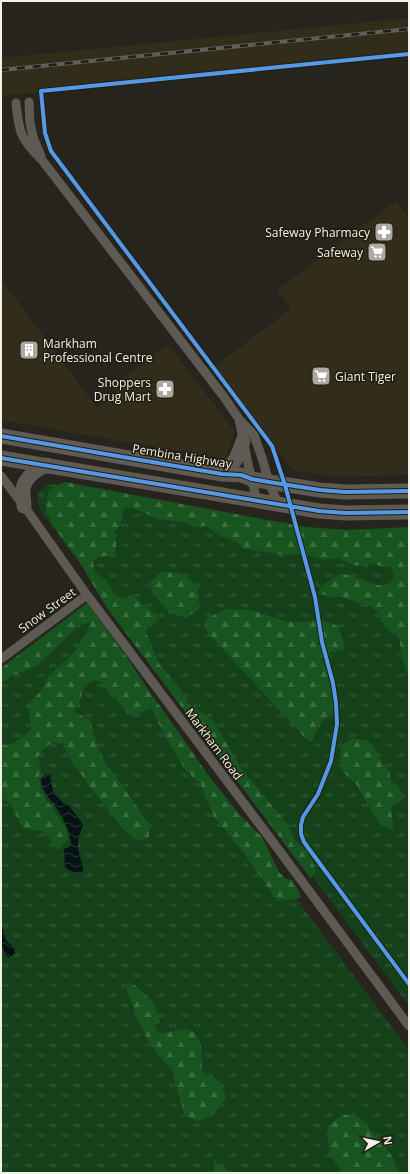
<svg xmlns="http://www.w3.org/2000/svg" width="410" height="1174" viewBox="0 0 410 1174" font-family="'Open Sans',sans-serif">
  <style>
    .built { fill: #322d1a }
    .grass { fill: url(#grass-tufts) }
    .forest { fill: url(#forest-firs) }
    .water { fill: url(#water-waves) }
    .lines { fill: none; stroke-linecap: round; stroke-linejoin: round }
    .street { stroke: #5c5a53; stroke-width: 9 }
    .primary { stroke: #5f5a53; stroke-width: 15 }
    .rail-casing { stroke: #5f5e58; stroke-width: 4 }
    .rail { stroke: #211d10; stroke-width: 2.5; stroke-dasharray: 8; stroke-linecap: butt }
    .cycleway-casing { stroke: #211d10; stroke-width: 6 }
    .cycleway { stroke: #5399e6; stroke-width: 4 }
    .labels { text-anchor: middle; dominant-baseline: central; stroke-width: 3; stroke-linejoin: round; paint-order: stroke }
    .poi-label { font-size: 12px; fill: #f3f0e7; stroke: #211d10; text-anchor: end }
    .street-label { font-size: 12px; fill: #f3f0e7; stroke: #211d10 }
  </style>
  <defs>
    <pattern id="grass-tufts" width="24" height="20" patternUnits="userSpaceOnUse"><rect width="24" height="20" fill="#15411a"/><path d="M3 7l-1-3M5 7V3M7 7l1-3M15 17l-1-3M17 17v-4M19 17l1-3" fill="none" stroke="#385d3b"/></pattern>
    <pattern id="forest-firs" width="22" height="20" patternUnits="userSpaceOnUse"><rect width="22" height="20" fill="#185420"/><path d="M5 1l3.5 6h-7zM16 11l3.5 6h-7z" fill="#3a6d40"/></pattern>
    <pattern id="water-waves" width="16" height="10" patternUnits="userSpaceOnUse"><rect width="16" height="10" fill="#061315"/><path d="M0 5q4-4 8 0t8 0" fill="none" stroke="#2b3637"/></pattern>
  </defs>
  <rect width="100%" height="100%" fill="#26241d"/>
  <path class="built" d="M 409,18 L 409,57 L 1,96 L 1,58 Z
    M 396,201 L 409,218 L 409,475 L 333,477 L 292,470 L 215,366 L 291,309 L 277,290 Z
    M 1,279 L 97,408 L 117,393 L 112,386 L 168,344 L 235,432 L 225,459 L 1,420 Z"/>
  <path class="grass" d="M 53,484 L 329,530 L 409,528 L 409,1006 L 40,510 C 34,495 38,487 53,484 Z
    M 85,614 L 409,1050 L 409,1173 L 1,1173 L 1,676 Z"/>
  <path class="forest" d="M 65,482 L 305,527 L 350,530 L 409,527 L 409,555 L 407,559 L 409,561 L 409,678 L 402,658 L 399,636 L 390,631 L 385,627 L 378,612 L 371,606 L 356,602 L 342,597 L 317,594 L 321,586 L 339,574 L 344,574 L 378,585 L 389,586 L 394,576 L 391,567 L 384,567 L 370,563 L 355,566 L 338,558 L 323,560 L 305,554 L 286,555 L 244,549 L 235,541 L 220,536 L 207,526 L 194,527 L 183,522 L 158,519 L 133,508 L 124,507 L 120,526 L 114,533 C 116,540 118,549 113,555 L 98,557 L 93,562 L 95,573 L 106,580 L 110,585 L 113,594 L 123,599 L 131,595 C 141,601 147,608 157,615 L 157,622 L 148,626 L 146,633 L 159,664 L 179,687 L 188,703 L 213,721 L 243,771 L 288,825 L 294,839 L 308,852 L 316,871 L 311,879 L 107,608 L 77,558 L 58,533 L 46,512 L 48,490 Z
    M 163,572 L 181,573 L 198,586 L 199,609 L 186,618 L 170,613 L 161,603 L 153,594 L 150,582 Z
    M 87,603 L 126,656 L 149,691 L 177,730 L 209,776 L 240,815 L 262,837 L 279,872 L 286,879 L 292,880 L 299,891 L 300,898 L 277,901 L 265,883 L 241,849 L 214,817 L 200,784 L 184,768 L 165,736 L 151,708 L 135,715 L 128,715 L 116,698 L 111,697 L 102,682 L 95,680 C 79,686 85,690 79,703 C 78,706 75,708 73,711 L 90,720 L 94,735 L 105,763 L 115,775 L 149,824 L 149,837 L 137,841 L 121,827 L 76,768 L 62,744 L 53,742 L 44,748 L 38,757 L 41,770 L 39,776 L 41,792 L 67,830 L 68,840 L 58,850 L 49,838 L 41,831 L 23,828 L 10,803 L 1,797 L 1,744 L 8,746 L 21,738 L 33,727 L 31,723 L 28,707 L 33,699 L 40,692 L 49,676 L 74,653 L 78,645 L 87,633 L 90,622 L 77,627 L 37,666 L 11,676 L 1,684 L 1,668 Z
    M 225,609 L 251,610 L 288,622 L 308,622 L 320,619 L 338,626 L 345,645 L 343,650 L 330,652 L 322,659 L 333,671 L 335,683 L 333,698 L 335,711 L 318,725 L 313,741 L 308,741 L 208,633 L 204,624 L 207,619 Z
    M 353,738 L 367,740 L 374,747 L 378,757 L 389,771 L 391,782 L 398,786 L 403,798 L 399,803 L 391,805 L 393,829 L 382,826 L 374,815 L 356,784 L 343,772 L 340,760 L 341,746 Z
    M 125,983 L 134,984 L 153,1002 L 160,1022 L 154,1026 L 159,1034 L 184,1029 L 194,1032 L 201,1045 L 202,1071 L 220,1081 L 226,1098 C 217,1111 211,1119 195,1121 L 184,1114 C 181,1098 174,1083 172,1068 C 166,1062 159,1057 154,1050 C 140,1030 132,1006 125,983 Z
    M 343,1114 L 359,1117 L 385,1146 L 393,1158 L 398,1173 L 342,1173 L 330,1153 L 327,1130 L 329,1125 Z
    M 214,1161 L 222,1166 L 231,1173 L 214,1173 Z"/>
  <path class="water" d="M 50,774 L 53,791 L 63,803 L 69,806 L 83,824 C 82,831 78,836 78,843 C 77,853 84,864 83,872 C 75,873 71,872 65,867 L 64,849 L 71,846 C 71,836 65,821 60,813 C 52,801 43,794 41,780 L 44,775 Z
    M 1,928 L 4,931 C 4,931 5,938 5,938 C 8,946 14,942 15,953 L 12,956 L 8,958 L 5,954 L 3,948 L 1,947 Z"/>
  <g class="lines">
    <path class="street" d="M 29,102 L 30,123 L 33,137 L 41,156
      M 16,103 C 19,132 20,139 42,160 L 224,397 L 239,419 L 254,435 L 262,458 L 269,482 L 278,504
      M 239,419 L 248,464 L 257,501
      M 1,476 L 24,506 L 87,595 L 270,838 L 409,1026
      M 1,659 L 87,595"/>
    <path class="primary" d="M 1,436 L 222,474 L 241,475 L 252,479 L 269,482 L 320,490 L 345,492 L 409,491
      M 1,458 L 319,511 L 346,513 L 409,512
      M 222,474 C 235,463 238,457 243,441
      M 24,506 C 24,501 22,494 23,489 C 25,477 37,469 47,465"/>
    <g class="rail-casing">
      <path id="rail" d="M 1,70 L 409,29"/>
    </g>
    <use href="#rail" class="rail"/>
    <g class="cycleway-casing">
      <path id="cycleway" d="M 409,54 L 41,91 L 45,133 L 51,151 L 272,446 L 285,485 L 315,597 L 322,642 L 333,683 L 336,703 L 337,724 L 331,761 L 318,794 L 303,817 L 301,825 L 301,834 L 304,842 L 309,849 L 409,984
        M 1,436 L 222,474 L 241,475 L 252,479 L 269,482 L 320,490 L 345,492 L 409,491
        M 1,458 L 319,511 L 346,513 L 409,512"/>
    </g>
    <use href="#cycleway" class="cycleway"/>
  </g>
  <defs>
    <g id="pharmacy-square" transform="scale(1)"><rect x="-9" y="-9" width="18" height="18" rx="4" fill="#aba9a0" stroke="#211d10"/><path d="M-2-6h4v4h4v4h-4v4h-4v-4h-4v-4h4Z" fill="#fff"/></g>
    <g id="supermarket-square" transform="scale(1)"><rect x="-9" y="-9" width="18" height="18" rx="4" fill="#aba9a0" stroke="#211d10"/><path d="M-6-5.5h2.5l.6 2H6L4.5 2H-2.5L-4.4-4H-6ZM-1.5 3.2a1.3 1.3 0 1 0 .1 0ZM3 3.2a1.3 1.3 0 1 0 .1 0Z" fill="#fff"/></g>
    <g id="building-square" transform="scale(1)"><rect x="-9" y="-9" width="18" height="18" rx="4" fill="#aba9a0" stroke="#211d10"/><path d="M-4-6H4V6H1V3H-1V6H-4ZM-2.5-4.3h1.7v1.8h-1.7ZM.8-4.3h1.7v1.8H.8ZM-2.5-1h1.7V.8h-1.7ZM.8-1h1.7V.8H.8Z" fill="#fff"/></g>
  </defs>
  <g fill-rule="evenodd">
    <use href="#pharmacy-square" x="384" y="232"/>
    <use href="#supermarket-square" x="377" y="252"/>
    <use href="#building-square" x="29" y="350"/>
    <use href="#supermarket-square" x="321" y="376"/>
    <use href="#pharmacy-square" x="165" y="389"/>
  </g>
  <g class="labels">
    <g class="poi-label">
      <text x="370" y="232">Safeway Pharmacy</text>
      <text x="363" y="252">Safeway</text>
      <text x="43" y="343" text-anchor="start">Markham<tspan x="43" dy="14">Professional Centre</tspan></text>
      <text x="335" y="376" text-anchor="start">Giant Tiger</text>
      <text x="151" y="382">Shoppers<tspan x="151" dy="14">Drug Mart</tspan></text>
    </g>
    <g class="street-label">
      <text transform="translate(182 456) rotate(9)">Pembina Highway</text>
      <text transform="translate(47 610) rotate(-36)">Snow Street</text>
      <text transform="translate(214 744) rotate(53)">Markham Road</text>
    </g>
  </g>
  <rect width="410" height="1174" fill="none" stroke="#f3f0e7" stroke-width="4"/>
  <g transform="translate(378 1142) rotate(81)" stroke="#211d10" stroke-width="3" paint-order="stroke">
  <path d="M0-3L7 15L0 10L-7 15Z" fill="#f3f0e7"/>
  <text y="-6" font-size="11" font-weight="bold" text-anchor="middle" fill="#f3f0e7">N</text>
  </g>
</svg>
